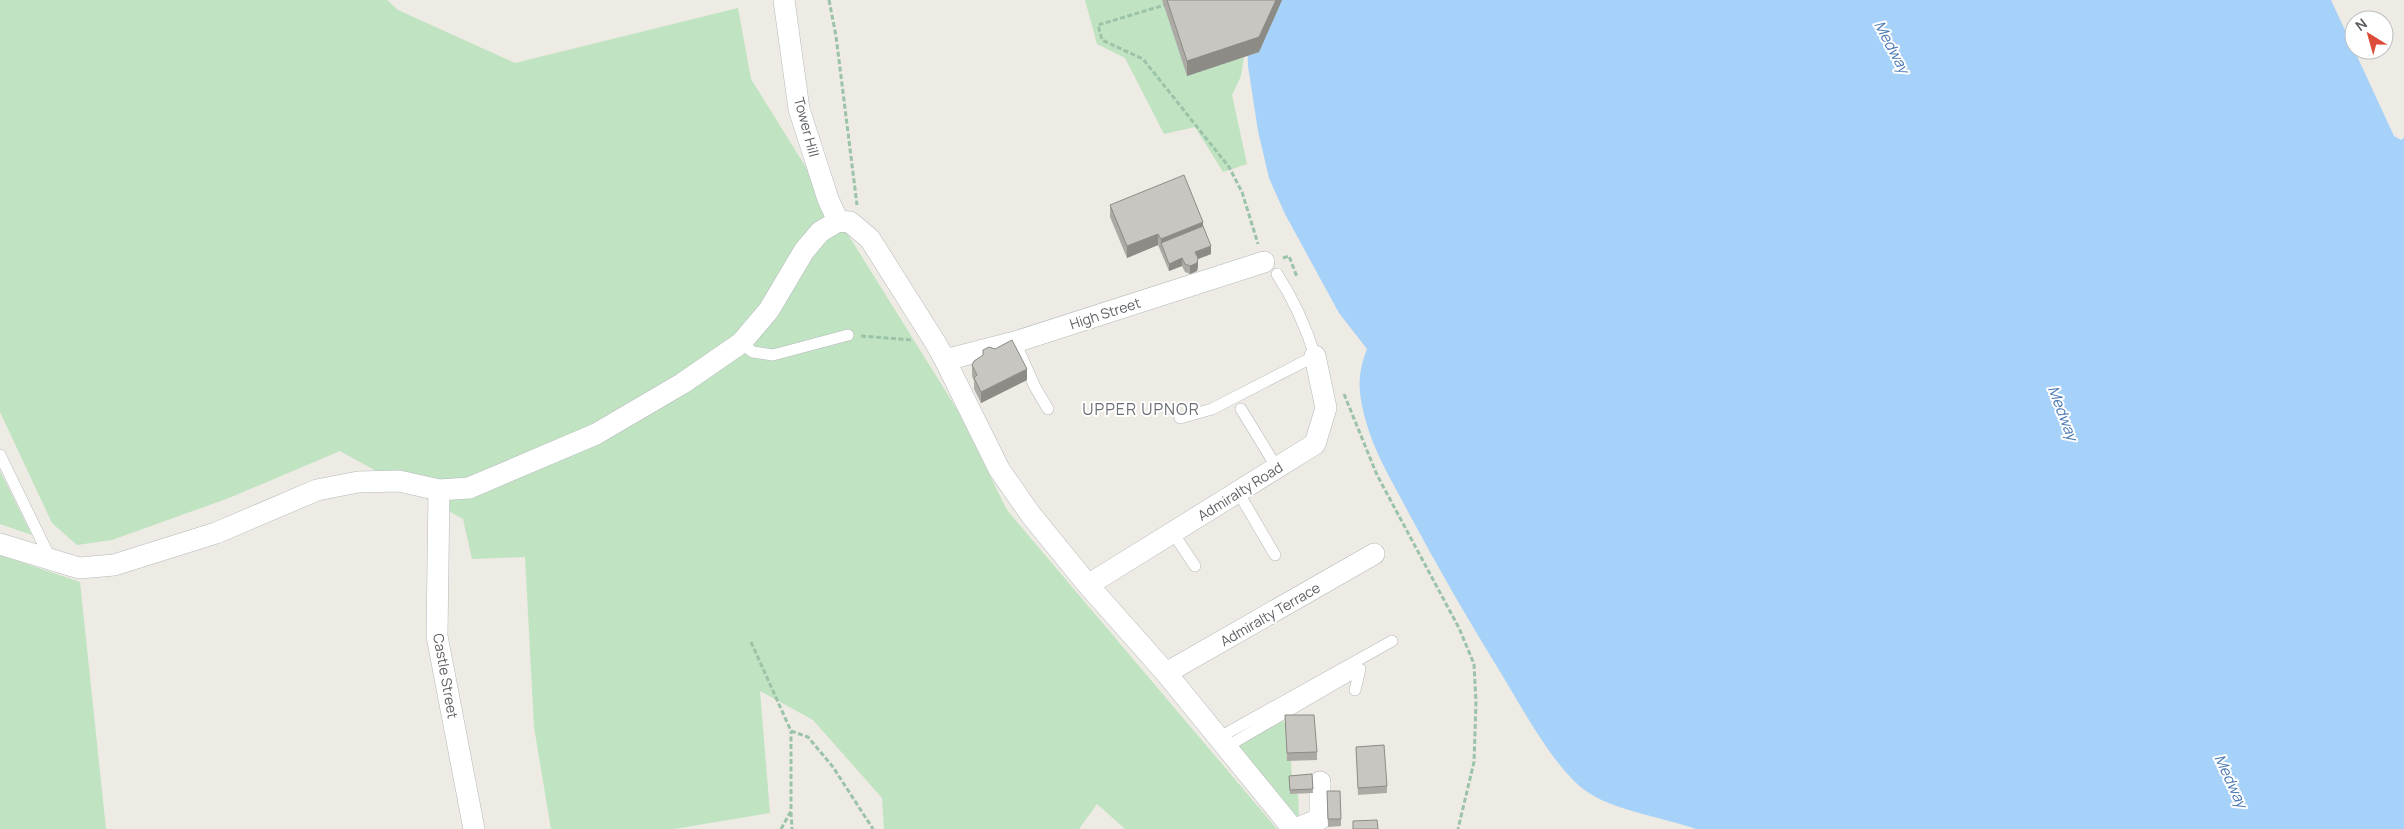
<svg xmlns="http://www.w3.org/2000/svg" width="2404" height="829" viewBox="0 0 2404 829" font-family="Manrope,sans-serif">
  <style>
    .green { fill: #c0e3c2 }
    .water { fill: #a6d1f9 }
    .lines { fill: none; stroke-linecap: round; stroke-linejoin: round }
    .lane-casing { stroke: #b5b8bc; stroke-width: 12 }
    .street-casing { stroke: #b5b8bc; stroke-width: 22 }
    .path { stroke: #9ac3a8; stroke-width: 3; stroke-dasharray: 5 2.5; stroke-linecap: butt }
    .lane { stroke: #fff; stroke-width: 11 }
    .street { stroke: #fff; stroke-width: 21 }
    .wall { fill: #acaaa5 }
    .shaded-wall { fill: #8c8b86 }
    .building { fill: #c8c6c0; stroke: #8c8b86 }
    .labels { text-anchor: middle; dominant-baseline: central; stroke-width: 4; stroke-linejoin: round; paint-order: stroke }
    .street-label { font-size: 14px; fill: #5b5e62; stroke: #fff }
    .water-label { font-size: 15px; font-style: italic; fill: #4777b2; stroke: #fff }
    .quarter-label { font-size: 16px; letter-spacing: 1px; fill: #6c7074; stroke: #fff }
  </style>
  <rect width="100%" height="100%" fill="#edebe3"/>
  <path class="green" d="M 0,0 L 387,0 L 398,10 L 515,63 L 738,8 L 751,79 L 958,411 L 1007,510 L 1277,829 L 1125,829 L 1097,804 L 1079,829 L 884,829 L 882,798 L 813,720 L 760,691 L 770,813 L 674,829 L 551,829 L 534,727 L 525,557 L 472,559 L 463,519 L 340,451 L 229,498 L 112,540 L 77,545 L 52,523 L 0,412 Z
    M 1085,0 L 1162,0 L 1187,75 L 1244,57 L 1241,76 L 1232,95 L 1247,164 L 1223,172 L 1195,127 L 1164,134 L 1125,58 L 1097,44 Z
    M 0,471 L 32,535 L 0,524 Z
    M 0,555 L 80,582 L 106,829 L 0,829 Z
    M 1281,720 L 1285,723 L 1287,760 L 1291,761 L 1292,779 L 1290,794 L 1298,794 L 1299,815 L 1286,821 L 1239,764 L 1238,743 Z"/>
  <path class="water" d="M 1250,0 L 2331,0 L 2394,136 L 2401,140 L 2404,138 L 2404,829 L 1696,829 C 1665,818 1614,810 1589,793 C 1556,772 1523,709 1502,675 C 1468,620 1436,564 1406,508 C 1391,479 1373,450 1365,418 C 1358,391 1357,375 1367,349 L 1339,313 L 1285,214 L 1269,178 L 1258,131 L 1248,66 L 1247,36 Z"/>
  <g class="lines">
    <g class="lane-casing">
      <path id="lane" d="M 1015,342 L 1035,387 L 1048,409
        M 741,343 L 753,352 L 773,355 L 848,335
        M 1241,409 L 1277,468
        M 1180,418 L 1212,409 L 1315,356 C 1306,327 1294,300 1277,274
        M 0,455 L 51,560
        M 1238,492 L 1275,555
        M 1173,533 L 1195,566
        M 1218,738 L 1392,641
        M 1226,747 L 1360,669 L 1355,690"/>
    </g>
    <g class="street-casing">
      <path id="street" d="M 784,0 L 799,109 L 828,199 L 838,221
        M 945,360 L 1015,342 L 1264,262
        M 439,490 L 437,636 L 474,829
        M 0,544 L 79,568 L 114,565 L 216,533 L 317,490 L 358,482 L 399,481 L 439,490 L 469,488 L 596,434 L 683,383 L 741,343 L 769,310 L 804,251 L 820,232 L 838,221 L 850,222 L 870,239 L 935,342 L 945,360 L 999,469 L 1031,515 L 1088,585 L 1166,673 L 1293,829
        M 1088,585 L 1315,444 L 1326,408 L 1315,356
        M 1166,673 L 1374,554
        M 1295,829 L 1320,819 L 1320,782"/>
    </g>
    <path class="path" d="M 829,0 L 836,36 L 857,205
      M 1168,4 L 1098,25 L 1102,40 L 1143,59 L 1229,167 L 1242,192 L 1258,244
      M 1283,258 L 1289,256 L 1297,277
      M 861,336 L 912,340
      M 1344,394 L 1377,475 L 1459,628 L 1474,664 L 1476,702 L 1474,762 L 1458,829
      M 751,642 L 791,731 L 808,737 L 833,767 L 873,829
      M 791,812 L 792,829
      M 781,829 L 791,811 L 791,731"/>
    <use href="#lane" class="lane"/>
    <use href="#street" class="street"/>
  </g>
  <path class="wall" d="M 1162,0 L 1282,0 L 1259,52 L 1187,76 Z
    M 1110,205 L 1203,226 L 1211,254 L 1198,259 L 1198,266 L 1197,271 L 1190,274 L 1185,272 L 1182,266 L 1169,271 L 1158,245 L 1127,258 L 1110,217 Z
    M 983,355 L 1027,380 L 981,403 L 974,389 L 974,381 L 972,376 L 972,365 Z
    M 1285,715 L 1317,752 L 1317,760 L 1287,761 Z
    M 1356,747 L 1387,786 L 1387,793 L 1358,795 Z
    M 1312,774 L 1313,793 L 1290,794 L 1289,776 Z
    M 1327,799 L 1341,819 L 1341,826 L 1328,827 Z"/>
  <path class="shaded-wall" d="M 1276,0 L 1282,0 L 1259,52 L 1187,76 L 1187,61 Z
    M 1203,222 L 1203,233 L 1161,243 L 1161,239 Z
    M 1158,234 L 1158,245 L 1127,258 L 1127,246 Z
    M 1211,246 L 1211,254 L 1198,259 L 1198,266 L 1197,271 L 1190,274 L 1190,266 L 1195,252 Z
    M 1182,258 L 1182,266 L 1169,271 L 1169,264 Z
    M 1027,369 L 1027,380 L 981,403 L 981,392 Z"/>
  <path class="building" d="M 1167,0 L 1276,0 L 1259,37 L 1187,61 Z
    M 1184,175 L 1203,222 L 1161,239 L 1158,234 L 1127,246 L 1110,205 Z
    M 1203,226 L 1211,246 L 1195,252 L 1198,258 L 1197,263 L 1190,266 L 1185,264 L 1182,258 L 1169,264 L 1161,243 Z
    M 1012,340 L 1027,369 L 981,392 L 974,378 L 977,375 L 972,365 L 974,361 L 983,355 L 983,350 L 989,347 L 995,349 Z
    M 1285,715 L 1314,715 L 1317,752 L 1287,753 Z
    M 1384,745 L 1387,786 L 1358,788 L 1356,747 Z
    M 1312,774 L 1313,789 L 1290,790 L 1289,776 Z
    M 1327,791 L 1340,791 L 1341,819 L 1328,819 Z
    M 1377,820 L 1378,829 L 1353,829 L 1353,821 Z"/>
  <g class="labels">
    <g class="street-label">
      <text transform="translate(807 127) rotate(75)">Tower Hill</text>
      <text transform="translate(1105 313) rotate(-18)">High Street</text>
      <text transform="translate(1240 491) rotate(-32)">Admiralty Road</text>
      <text transform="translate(1270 614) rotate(-30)">Admiralty Terrace</text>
      <text transform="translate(446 676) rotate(80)">Castle Street</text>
    </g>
    <g class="water-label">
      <text transform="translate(1892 47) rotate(62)">Medway</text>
      <text transform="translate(2063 413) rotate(69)">Medway</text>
      <text transform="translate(2231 781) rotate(65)">Medway</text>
    </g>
    <g class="quarter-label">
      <text x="1141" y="409">UPPER UPNOR</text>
    </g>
  </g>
  <g transform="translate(2369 35) rotate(323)"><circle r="24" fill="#ffffff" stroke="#bdbfc0"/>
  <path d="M0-4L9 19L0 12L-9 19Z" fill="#dd4c38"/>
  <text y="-8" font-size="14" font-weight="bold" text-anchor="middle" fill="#5b5e62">N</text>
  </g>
</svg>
